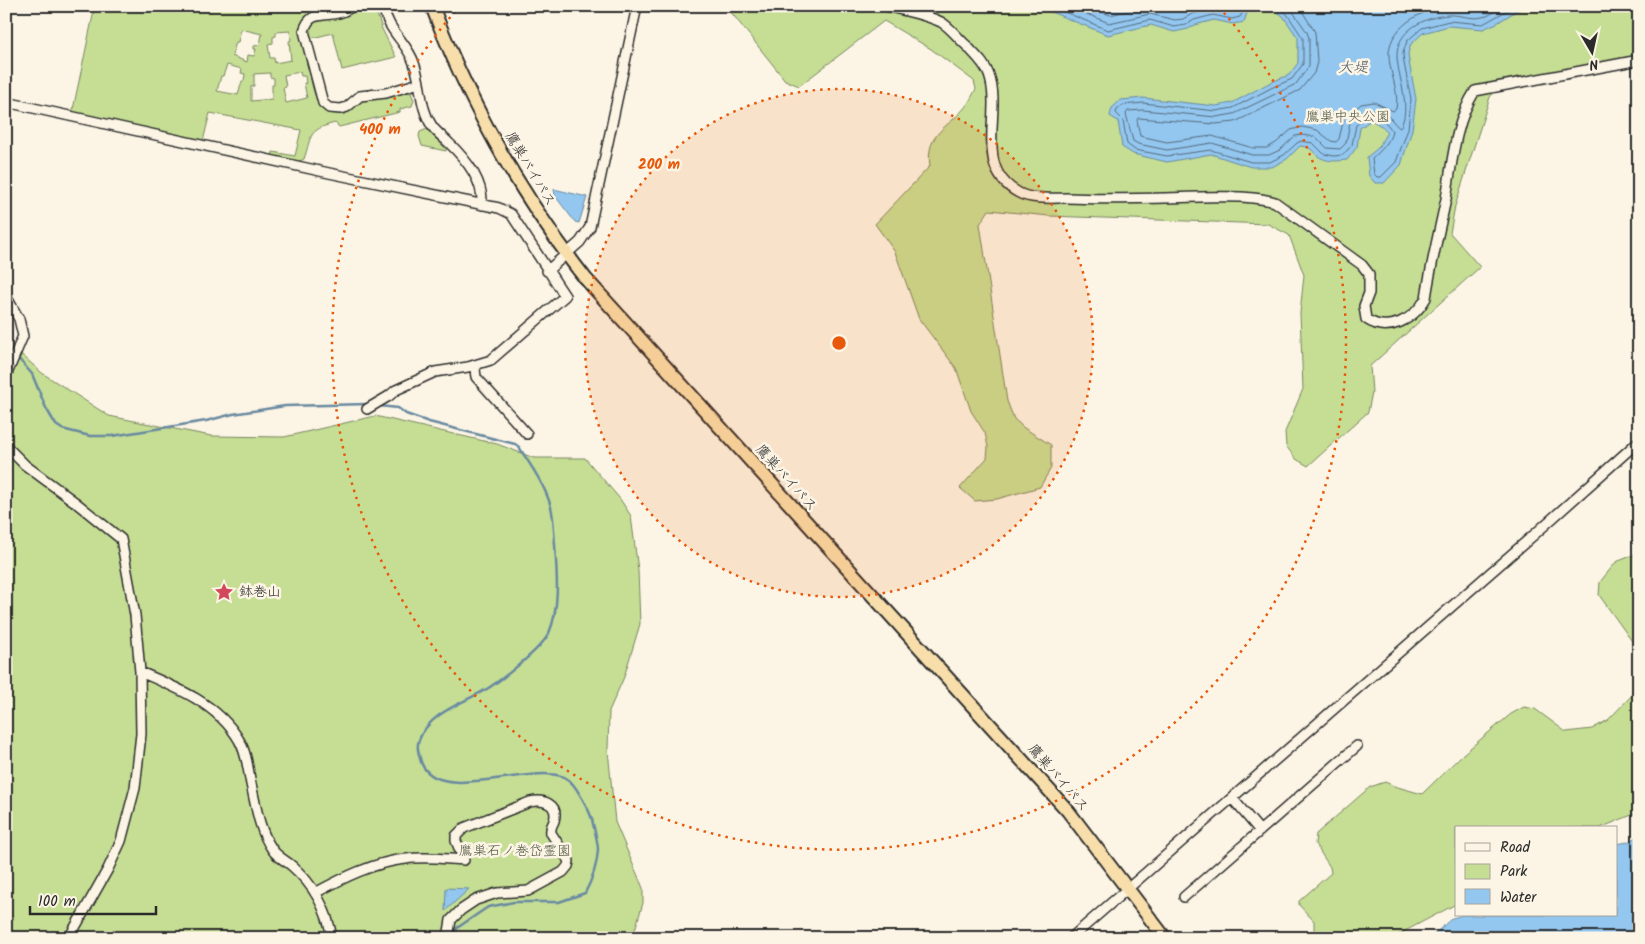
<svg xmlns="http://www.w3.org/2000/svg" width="1645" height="944" viewBox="0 0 1645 944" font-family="Kalam,'Klee One',sans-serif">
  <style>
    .green { fill: #c5de94; stroke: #788460; fill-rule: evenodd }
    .water { fill: #93c7f0; stroke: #6989a1 }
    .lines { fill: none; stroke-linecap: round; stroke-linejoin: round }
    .shore { stroke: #55697a; stroke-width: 1 }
    .stream { stroke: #6989a1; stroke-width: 2.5 }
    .minor-casing { stroke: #2b2b2b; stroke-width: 12 }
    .highway-casing { stroke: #2b2b2b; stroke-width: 16 }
    .minor { stroke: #fcf5e5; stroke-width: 9 }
    .highway { stroke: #f8deab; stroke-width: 12 }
    .ring { fill: none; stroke: #e8590c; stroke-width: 2.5; stroke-dasharray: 2.5 5 }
    .labels { text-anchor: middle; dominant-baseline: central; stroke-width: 5; stroke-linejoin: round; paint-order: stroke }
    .park-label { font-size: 14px; fill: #525845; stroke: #fcf5e5 }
    .street-label { font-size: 14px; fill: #2b2b2b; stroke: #fcf5e5 }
    .poi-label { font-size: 14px; fill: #2b2b2b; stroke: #fcf5e5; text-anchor: start }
    .water-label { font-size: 15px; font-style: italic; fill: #4a5a66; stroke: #fcf5e5 }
    .centre { fill: #e8590c; stroke: #fcf5e5; stroke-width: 2.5 }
    .ring-label { font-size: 15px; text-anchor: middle; font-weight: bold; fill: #e8590c; stroke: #fcf5e5; stroke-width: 5; stroke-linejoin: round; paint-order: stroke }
  </style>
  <rect width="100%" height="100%" fill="#fcf5e5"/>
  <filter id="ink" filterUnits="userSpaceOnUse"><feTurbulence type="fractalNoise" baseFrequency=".02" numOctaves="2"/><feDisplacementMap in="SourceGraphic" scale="10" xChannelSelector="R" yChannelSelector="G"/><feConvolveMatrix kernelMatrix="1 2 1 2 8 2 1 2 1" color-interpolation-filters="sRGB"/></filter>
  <g filter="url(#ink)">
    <path class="green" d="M 95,6 L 245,6 L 255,9 L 256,6 L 322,6 L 334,9 L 334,12 C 291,3 301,41 308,67 C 312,80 313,104 327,111 C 347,121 352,104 366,100 C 374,97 384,98 392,97 C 399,95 404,91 411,93 L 414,100 L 412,106 L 400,109 L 400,112 L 339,127 L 335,123 C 307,130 312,136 304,159 L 297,162 L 272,157 L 273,152 L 295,156 L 301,130 L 210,113 L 203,141 L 72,114 ZM 241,29 L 262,34 L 260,45 L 254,46 L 254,49 L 256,49 L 254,56 L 248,55 L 247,62 L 232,56 L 236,42 L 238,42 ZM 290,31 L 291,40 L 289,41 L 291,60 L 275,63 L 274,58 L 270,58 L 268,44 L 273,43 L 273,37 L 276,36 L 276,32 ZM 227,65 L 242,69 L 241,73 L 245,74 L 244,81 L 242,81 L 238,95 L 217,91 L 221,76 L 223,76 ZM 300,72 L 301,76 L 305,76 L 306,83 L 304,83 L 307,98 L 286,103 L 283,88 L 286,87 L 284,75 ZM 270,73 L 270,77 L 274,78 L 274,85 L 272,85 L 272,99 L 251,101 L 251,86 L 254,86 L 254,74 Z
      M 726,6 L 1639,6 L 1639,60 L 1500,86 L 1490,97 L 1455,206 L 1450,233 L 1480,267 L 1370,366 L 1372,392 L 1368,412 L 1308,466 L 1296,459 L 1286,446 L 1285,432 L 1303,389 L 1300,313 L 1304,275 L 1289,235 L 1268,224 L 1049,216 L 989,210 L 980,224 L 1007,401 L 1014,419 L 1024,428 L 1051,445 L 1051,468 L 1040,487 L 997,499 L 975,501 L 960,488 L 987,458 L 988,447 L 985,433 L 971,411 L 956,368 L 919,319 L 895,252 L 875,224 L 930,166 C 925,132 949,128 966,106 C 970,101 973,94 976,89 L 974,81 L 931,49 L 884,21 L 799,86 L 785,80 Z
      M 363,7 L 363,10 L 372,7 L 376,11 L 382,29 L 396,57 L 342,70 L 333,33 L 308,39 C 308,10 325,22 342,18 C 349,16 355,10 363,7 Z
      M 427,129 L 446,149 L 446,151 L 422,146 L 419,136 L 420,132 Z
      M 6,336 L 13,347 L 42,373 L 109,416 L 211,436 L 284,437 L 375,416 L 497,444 L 534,458 L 585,458 L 620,499 L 631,516 L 638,570 L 640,624 L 624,677 L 609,711 L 608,750 L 615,822 L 643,888 L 643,903 L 634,933 L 631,938 L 6,938 Z
      M 1639,553 L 1639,651 L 1599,595 L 1600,582 L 1616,562 Z
      M 1639,685 L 1639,812 L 1600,828 L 1456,828 L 1456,904 L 1392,938 L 1307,938 L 1314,932 L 1314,921 L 1299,905 L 1299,901 L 1331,873 L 1330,867 L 1315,844 L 1316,834 L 1370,787 L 1385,782 L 1394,786 L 1422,794 L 1463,754 L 1511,714 L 1524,707 L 1535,709 L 1566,732 L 1592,729 L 1608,720 L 1637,690 Z"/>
    <path class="water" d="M 1036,6 L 1253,6 L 1247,13 L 1244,22 L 1233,24 L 1214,20 L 1195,25 L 1188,29 L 1174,32 L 1151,25 L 1108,35 Z
      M 1269,6 L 1524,6 L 1497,23 L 1483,29 L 1449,26 L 1423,33 L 1411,44 L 1408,53 L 1409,62 L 1416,99 L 1412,130 L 1401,165 L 1384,183 L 1375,183 L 1369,176 L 1367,157 L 1378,148 L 1387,132 L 1383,127 L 1371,120 L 1360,128 L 1357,147 L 1347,160 C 1339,161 1329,162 1321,158 C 1311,153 1316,148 1300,146 L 1287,159 L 1272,167 L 1251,167 L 1211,154 L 1167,162 L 1133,154 L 1122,147 L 1118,121 L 1110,116 L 1112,108 L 1121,100 L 1143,98 L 1216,106 L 1232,103 L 1269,83 L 1289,75 L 1298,63 L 1298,38 L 1283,16 Z
      M 554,189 L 587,197 L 579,223 L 575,222 L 555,196 Z
      M 1639,836 L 1639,938 L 1430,938 L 1452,918 L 1463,915 L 1616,915 L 1616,844 L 1628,842 Z
      M 446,888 L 469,889 L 445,911 Z"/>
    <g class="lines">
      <path class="shore" d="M 1050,6 L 1108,30 L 1150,20 L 1174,27 L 1186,25 L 1194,20 L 1213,15 L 1232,19 L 1240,17 L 1246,6
        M 1067,6 L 1109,23 L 1150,14 L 1175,20 L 1183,19 L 1192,14 L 1212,9 L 1234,12 L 1238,6
        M 1087,6 L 1110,15 L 1149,6
        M 1278,6 L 1287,14 L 1303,38 L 1303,64 L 1292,79 L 1271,88 L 1233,108 L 1216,111 L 1143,103 L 1123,105 L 1117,110 L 1116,113 L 1123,120 L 1127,144 L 1135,150 L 1167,156 L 1211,150 L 1251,162 L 1270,162 L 1284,155 L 1297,143 L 1301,141 L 1313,143 L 1324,154 L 1334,156 L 1343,155 L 1352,145 L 1356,125 C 1360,122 1366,116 1371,115 C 1379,115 1388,124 1392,131 C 1390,143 1380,151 1372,159 L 1374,174 L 1377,177 L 1381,177 L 1396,162 L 1408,129 L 1411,99 L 1404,63 L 1403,53 L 1407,41 L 1422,28 L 1449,21 L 1483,24 L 1515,6
        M 1289,6 L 1307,32 L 1309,38 L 1309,66 L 1296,84 L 1234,114 L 1216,117 L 1143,110 L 1128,111 L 1126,114 L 1133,141 L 1138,144 L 1167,150 L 1212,143 L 1252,155 L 1269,155 L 1280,150 L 1295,136 L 1302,135 L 1316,137 L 1327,148 L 1340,149 L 1346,143 L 1350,122 C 1362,108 1379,105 1392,120 C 1395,123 1396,126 1400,128 C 1412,107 1398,79 1397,57 C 1396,30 1425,17 1448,15 C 1459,14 1472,20 1482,17 C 1490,16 1497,10 1503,6
        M 1299,6 L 1315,32 L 1317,62 L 1314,73 L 1300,90 L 1235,122 L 1215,124 L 1138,118 L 1137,120 L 1140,136 L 1167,142 L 1212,136 L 1253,148 L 1267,148 L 1276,143 L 1291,130 L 1302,127 L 1317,130 L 1331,141 L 1336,142 L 1339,139 L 1344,118 L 1361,104 L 1374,102 L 1393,111 L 1396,109 C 1400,90 1388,72 1389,52 C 1391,25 1426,7 1450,7 C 1463,7 1476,12 1488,6"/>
      <path class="stream" d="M 6,348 L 13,354
        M 17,357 L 32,374 L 46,408 L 56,425 L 62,429 L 90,436 L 112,436 L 206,421 L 233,414 L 285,406 L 368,404
        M 379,406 L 398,408 L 406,414 L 429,422 L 515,444 L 519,447 C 531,466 545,485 551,507 C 554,519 554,533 555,545 C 557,574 560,608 549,633 C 542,648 505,677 490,687 C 467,702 430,711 419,740 C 416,748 419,754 421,762 C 437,805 530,763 564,777 C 573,781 578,792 583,800 C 587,808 592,815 593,824 C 595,832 598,842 598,850 C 597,865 592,880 585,893 L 559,902 L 514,902 L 488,907 L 457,928 L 456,938"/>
      <g class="minor-casing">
        <path id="minor" d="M 353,6 C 348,9 344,12 338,13 C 321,17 310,11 304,31 L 323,103 L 329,108 L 341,109 L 347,107 L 360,96 L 386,93 L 419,83
          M 383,6 C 388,32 407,42 414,63 C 422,84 419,107 432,126 C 436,132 443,137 448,142 C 465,158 484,180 482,205
          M 886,6 C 904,11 924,14 941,22 C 950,27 958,38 966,45 C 974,54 985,63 989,75 C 1003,114 972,168 1019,193 C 1032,200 1052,198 1067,198 C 1112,200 1156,198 1200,197 C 1225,197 1251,195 1275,202 L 1362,265 L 1369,274 L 1369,293 L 1364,306 L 1366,319 C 1388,334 1414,320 1426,298 C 1431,264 1439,232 1446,199 C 1452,163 1455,122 1475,91 L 1639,60
          M 6,102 L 329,173 L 499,208 L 511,214 L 565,296 L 491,360 L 468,367 L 435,372 L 396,390 L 389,396 L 367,409
          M 547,271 L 580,242 L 590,227 L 637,6
          M 6,296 L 19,319 L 23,336 L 6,376
          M 478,364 L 475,369 L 476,377 L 527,434
          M 6,446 L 25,465 L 75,502 L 121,539 L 135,615 L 140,672 L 141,734 L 135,788 L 121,841 L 108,869 L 69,938
          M 140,672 C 176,687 218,704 239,740 C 247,753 248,770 251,784 C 256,806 259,830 272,849 C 277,857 285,860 292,866 C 314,885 327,909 332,938
          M 1232,798 L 1260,831
          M 315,893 C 343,878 374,862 406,859 C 425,856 445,859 464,860 L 456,841 L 456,836 L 464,828 L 530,802 C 544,799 559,804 554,821 C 552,826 550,827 551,833 L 569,861 L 568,866 L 563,872 L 528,891 L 497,893 L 476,900 L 461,910 L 451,920 L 448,938
          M 1184,897 L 1357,746
          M 1071,938 L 1536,533 L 1639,441"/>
      </g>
      <g class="highway-casing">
        <path id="highway" d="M 432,6 C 469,103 521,196 585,278 L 1068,811 L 1165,938"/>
      </g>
      <use href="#minor" class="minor"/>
      <use href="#highway" class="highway"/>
    </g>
  </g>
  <circle cx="839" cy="343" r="254" fill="#e8590c" fill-opacity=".12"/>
  <g class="ring">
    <circle cx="839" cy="343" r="254"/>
    <path d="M1219 7A507 507 0 1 1 459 7"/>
  </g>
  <defs>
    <g id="sight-bare" transform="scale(1.5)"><path d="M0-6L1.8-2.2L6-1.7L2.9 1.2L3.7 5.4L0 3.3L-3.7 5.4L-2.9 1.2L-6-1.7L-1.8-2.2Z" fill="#d1495b" stroke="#fcf5e5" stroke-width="2.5" paint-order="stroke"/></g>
  </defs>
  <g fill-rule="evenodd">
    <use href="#sight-bare" x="224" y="592"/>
  </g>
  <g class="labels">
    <g class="park-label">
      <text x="1348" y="117">鷹巣中央公園</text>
      <text x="515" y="851">鷹巣石ノ巻岱霊園</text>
    </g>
    <g class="street-label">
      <text transform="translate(530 169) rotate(59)">鷹巣バイパス</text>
      <text transform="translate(786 478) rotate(48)">鷹巣バイパス</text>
      <text transform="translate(1058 778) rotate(49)">鷹巣バイパス</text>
    </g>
    <g class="poi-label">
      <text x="239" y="592">鉢巻山</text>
    </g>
    <g class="water-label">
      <text x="1353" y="68">大堤</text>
    </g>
  </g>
  <circle cx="839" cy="343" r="8" class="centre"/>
  <g class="ring-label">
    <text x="380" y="134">400 m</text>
    <text x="659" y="169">200 m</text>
  </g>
  <rect width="1645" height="944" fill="none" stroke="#fcf5e5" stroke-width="25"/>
  <rect x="12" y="12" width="1620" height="919" fill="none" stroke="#2b2b2b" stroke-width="2" filter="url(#ink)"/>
  <rect x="1455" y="826" width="162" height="90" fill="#fcf5e5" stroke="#a8a49b"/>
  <rect x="1465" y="843" width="25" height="8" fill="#fcf5e5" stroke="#a8a49b"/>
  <text x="1500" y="852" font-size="15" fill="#2b2b2b">Road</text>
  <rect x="1465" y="864" width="25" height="15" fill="#c5de94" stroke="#a8a49b"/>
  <text x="1500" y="876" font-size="15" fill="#2b2b2b">Park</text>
  <rect x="1465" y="889" width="25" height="15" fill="#93c7f0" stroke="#a8a49b"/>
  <text x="1500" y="902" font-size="15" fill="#2b2b2b">Water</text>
  <g transform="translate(1592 52) rotate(171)" stroke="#fcf5e5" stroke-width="4" paint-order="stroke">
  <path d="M0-4L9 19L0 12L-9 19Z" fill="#2b2b2b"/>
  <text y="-8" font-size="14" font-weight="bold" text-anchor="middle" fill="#2b2b2b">N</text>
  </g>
  <path d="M30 906v8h126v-8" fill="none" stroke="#2b2b2b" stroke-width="2.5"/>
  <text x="38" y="906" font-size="15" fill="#2b2b2b" stroke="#fcf5e5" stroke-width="4" paint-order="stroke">100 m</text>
</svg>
